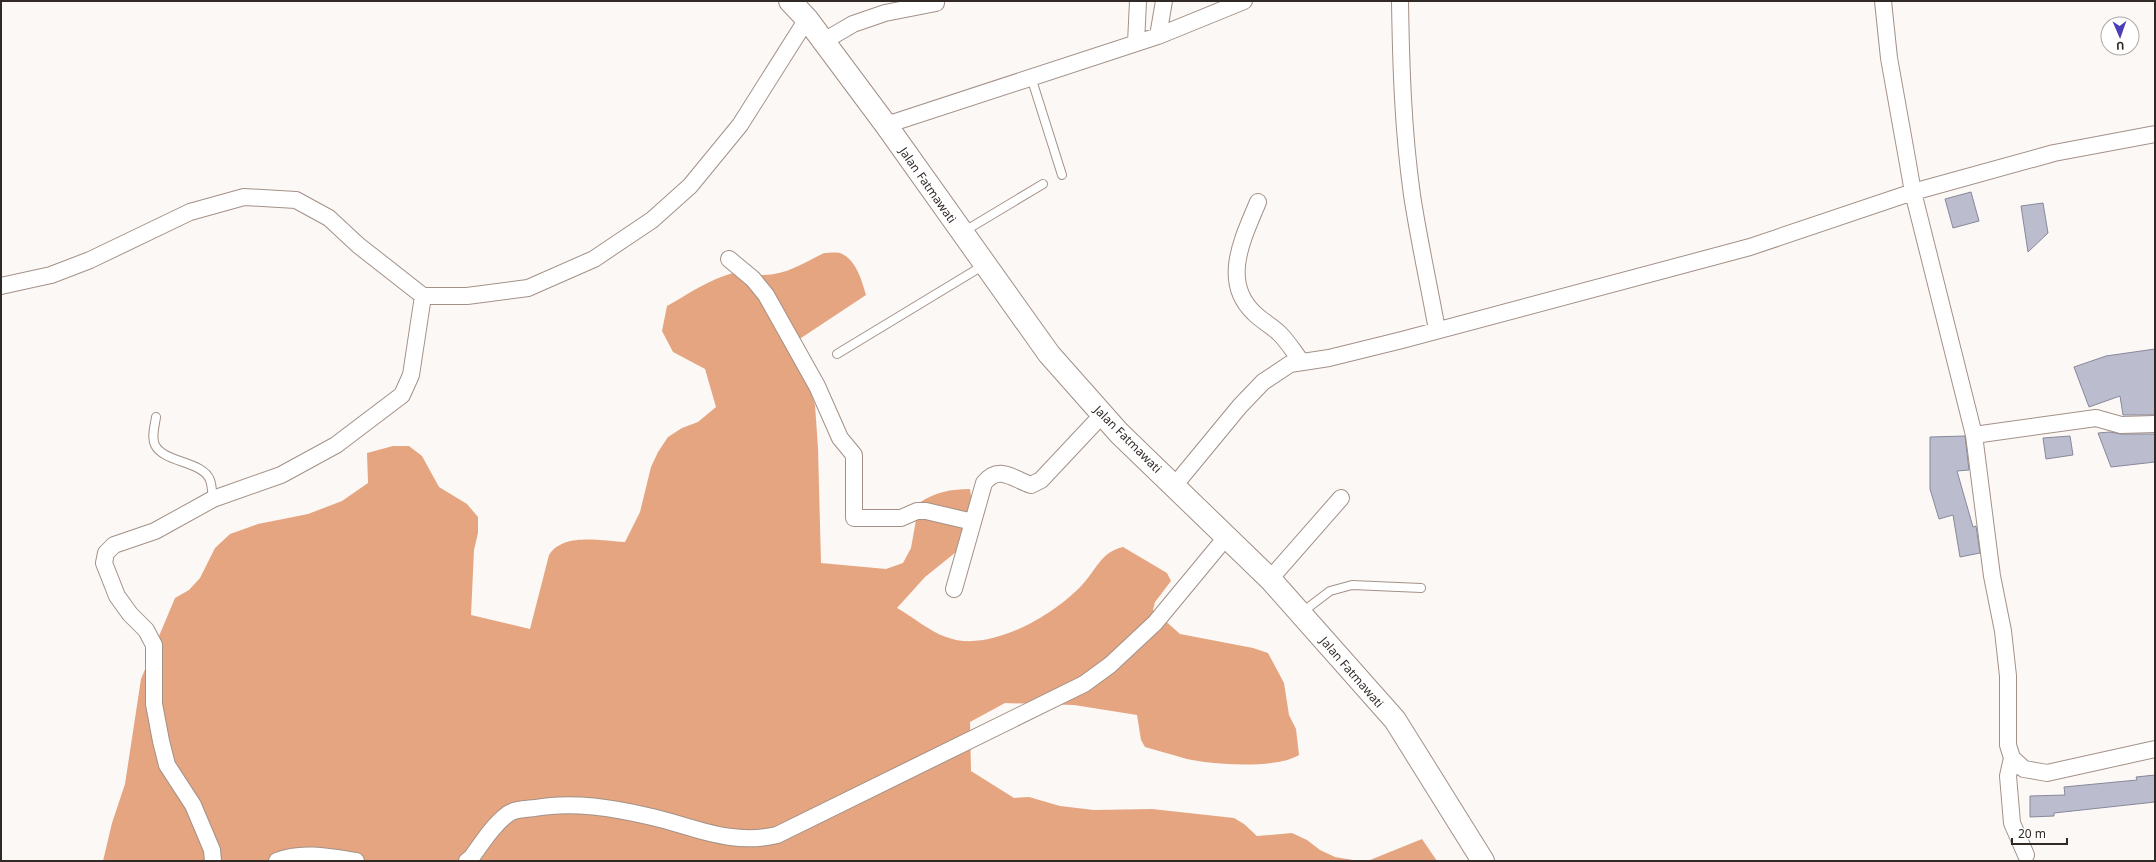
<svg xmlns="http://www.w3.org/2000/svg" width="2156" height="862" viewBox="0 0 2156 862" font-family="'Noto Sans',sans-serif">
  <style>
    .forest { fill: #e5a580 }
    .building { fill: #bbbdcf; stroke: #87889a }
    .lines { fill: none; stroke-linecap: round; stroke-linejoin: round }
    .lane-casing { stroke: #a39187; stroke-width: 10 }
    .street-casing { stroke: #a39187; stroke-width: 18 }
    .highway-casing { stroke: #a39187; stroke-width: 24 }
    .lane { stroke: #fff; stroke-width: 8 }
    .street { stroke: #fff; stroke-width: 16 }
    .highway { stroke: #fff; stroke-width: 22 }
    .labels { text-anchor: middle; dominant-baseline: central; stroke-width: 3.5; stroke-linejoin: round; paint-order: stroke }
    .street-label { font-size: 12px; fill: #312925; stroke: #fff }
  </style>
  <rect width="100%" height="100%" fill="#fcf8f6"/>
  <path class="forest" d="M 824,253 C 828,253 835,252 840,253 C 856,259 862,281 866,295 L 795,342 L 815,405 L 818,448 L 821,563 L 886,569 L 903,563 L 911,548 L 919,503 C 935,492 951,489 970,489 L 975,525 L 966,544 L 925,577 L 897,608 C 913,617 929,631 946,637 C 989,654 1054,615 1082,585 C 1097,569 1101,552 1123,547 L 1167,573 L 1171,581 L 1155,602 L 1153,610 L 1180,634 L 1253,648 L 1268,653 L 1284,683 L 1289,715 L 1296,729 L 1299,755 C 1277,769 1213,765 1187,759 C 1173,755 1159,751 1145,747 L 1141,740 L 1137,715 L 1074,705 L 1005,703 L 970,722 L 971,771 L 1014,798 L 1029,797 L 1060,806 L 1094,810 L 1152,809 L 1234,818 L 1244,824 L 1257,836 L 1292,833 L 1307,840 L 1320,850 L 1335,857 L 1353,860 L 1370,860 L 1422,839 L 1437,861 L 103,861 L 112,823 L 125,784 L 141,679 L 175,598 L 189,590 L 200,578 L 215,548 L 230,534 L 258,524 L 308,514 L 342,501 L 368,483 L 367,453 L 393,446 L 409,446 L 422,456 L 439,487 L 467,504 L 478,517 L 478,533 L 474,550 L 471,615 L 530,629 L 549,555 C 563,532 602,541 625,542 L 640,512 L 651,467 L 658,452 L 668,437 L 682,428 L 698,422 L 716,407 L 705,369 L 673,352 L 662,331 L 667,306 C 688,294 710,279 733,273 C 742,271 752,275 761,275 C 784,276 804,263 824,253 Z"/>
  <path class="building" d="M 1971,192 L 1979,221 L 1953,228 L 1945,199 Z
    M 2043,203 L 2048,233 L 2028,252 L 2021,206 Z
    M 2155,349 L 2155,415 L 2123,415 L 2120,396 L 2089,407 L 2074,367 L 2106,356 Z
    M 2110,432 L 2121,434 L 2155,434 L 2155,462 L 2111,467 L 2098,433 Z
    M 1965,436 L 1969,470 L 1957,471 L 1973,527 L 1976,526 L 1980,553 L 1960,557 L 1953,515 L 1939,519 L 1930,489 L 1930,437 Z
    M 2070,436 L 2073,455 L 2046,459 L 2043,438 Z
    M 2155,775 L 2155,802 L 2054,813 L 2054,816 L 2030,817 L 2030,796 L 2065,795 L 2064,787 L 2137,780 L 2136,777 Z"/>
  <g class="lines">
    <g class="lane-casing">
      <path id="lane" d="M 1031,77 L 1062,175
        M 963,232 L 1043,184
        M 837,354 L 984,265
        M 156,417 C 155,425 151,437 155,445 C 164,463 203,461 210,480 C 212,485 212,493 213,499
        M 1301,613 L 1330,591 L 1352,585 L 1421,588"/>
    </g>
    <g class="street-casing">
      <path id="street" d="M 1400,1 C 1401,66 1403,131 1412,195 C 1419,241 1429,285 1437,330
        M 1883,1 L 1889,58 L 1913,192 L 1974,435 L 1992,576 L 2003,631 L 2008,676 L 2008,745 L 2012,758 L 2024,769 L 2047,773 L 2155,749
        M 1158,36 L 1164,1
        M 824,41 L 853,24 L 885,13 L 936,3
        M 1136,43 L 1138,1
        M 886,125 L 1158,36 L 1244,1
        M 1258,202 C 1244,236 1220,281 1254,313 C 1262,321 1272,326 1280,334 C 1288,342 1294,352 1301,361
        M 729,259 L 753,279 L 766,295 L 817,386 L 840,438 L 854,455 L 854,518 L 901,518 L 917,511 L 926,511 L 973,522
        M 1,286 L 51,275 L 90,260 L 190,212 L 244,197 L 296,200 L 329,218 L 358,245 L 423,296 L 467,296 L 528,288 L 594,259 L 652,220 L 690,186 L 740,125 L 807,19
        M 1974,435 L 2096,418 L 2121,425 L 2155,424
        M 1174,486 L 1240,406 L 1263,382 L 1290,364 L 1329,358 L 1402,340 L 1750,247 L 1913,192 L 2054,153 L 2155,134
        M 1270,579 L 1341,498
        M 954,589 L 984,483 C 999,464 1013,479 1031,485 L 1041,480 L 1102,415
        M 2012,758 L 2008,776 L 2012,823 L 2026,855
        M 213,861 L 212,850 L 193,805 L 167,765 L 161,741 L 154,704 L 154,645 L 146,630 L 130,614 L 117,596 L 104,563 L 106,553 L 114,545 L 155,531 L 213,499 L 281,475 L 336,445 L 402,395 L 411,375 L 423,296
        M 277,861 C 301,851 331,857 356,861
        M 467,861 L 471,858 C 482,843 493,825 508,814 C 514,809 527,809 535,808 C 573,801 614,808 652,817 C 695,827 732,846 777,835 L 1084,684 L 1110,665 L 1155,623 L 1227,536"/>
    </g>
    <g class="highway-casing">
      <path id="highway" d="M 790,1 L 807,19 L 886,125 L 1049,354 L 1119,433 L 1270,579 L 1395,720 L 1483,861"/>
    </g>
    <use href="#lane" class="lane"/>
    <use href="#street" class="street"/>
    <use href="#highway" class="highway"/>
  </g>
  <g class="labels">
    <g class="street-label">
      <text transform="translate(928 185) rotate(55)">Jalan Fatmawati</text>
      <text transform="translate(1128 439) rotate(45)">Jalan Fatmawati</text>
      <text transform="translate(1352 672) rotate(49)">Jalan Fatmawati</text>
    </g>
  </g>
  <rect width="2156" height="862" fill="none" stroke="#312925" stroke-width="4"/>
  <g transform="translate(2120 36) rotate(178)"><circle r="19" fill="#ffffff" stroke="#ada9a8"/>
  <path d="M0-3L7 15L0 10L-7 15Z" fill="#4c3eb5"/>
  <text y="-6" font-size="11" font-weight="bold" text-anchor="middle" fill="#312925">U</text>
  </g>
  <path d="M2012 838v6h55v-6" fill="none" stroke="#312925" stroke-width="2"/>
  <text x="2018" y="838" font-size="12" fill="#312925" stroke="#ffffff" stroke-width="3" paint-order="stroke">20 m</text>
</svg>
